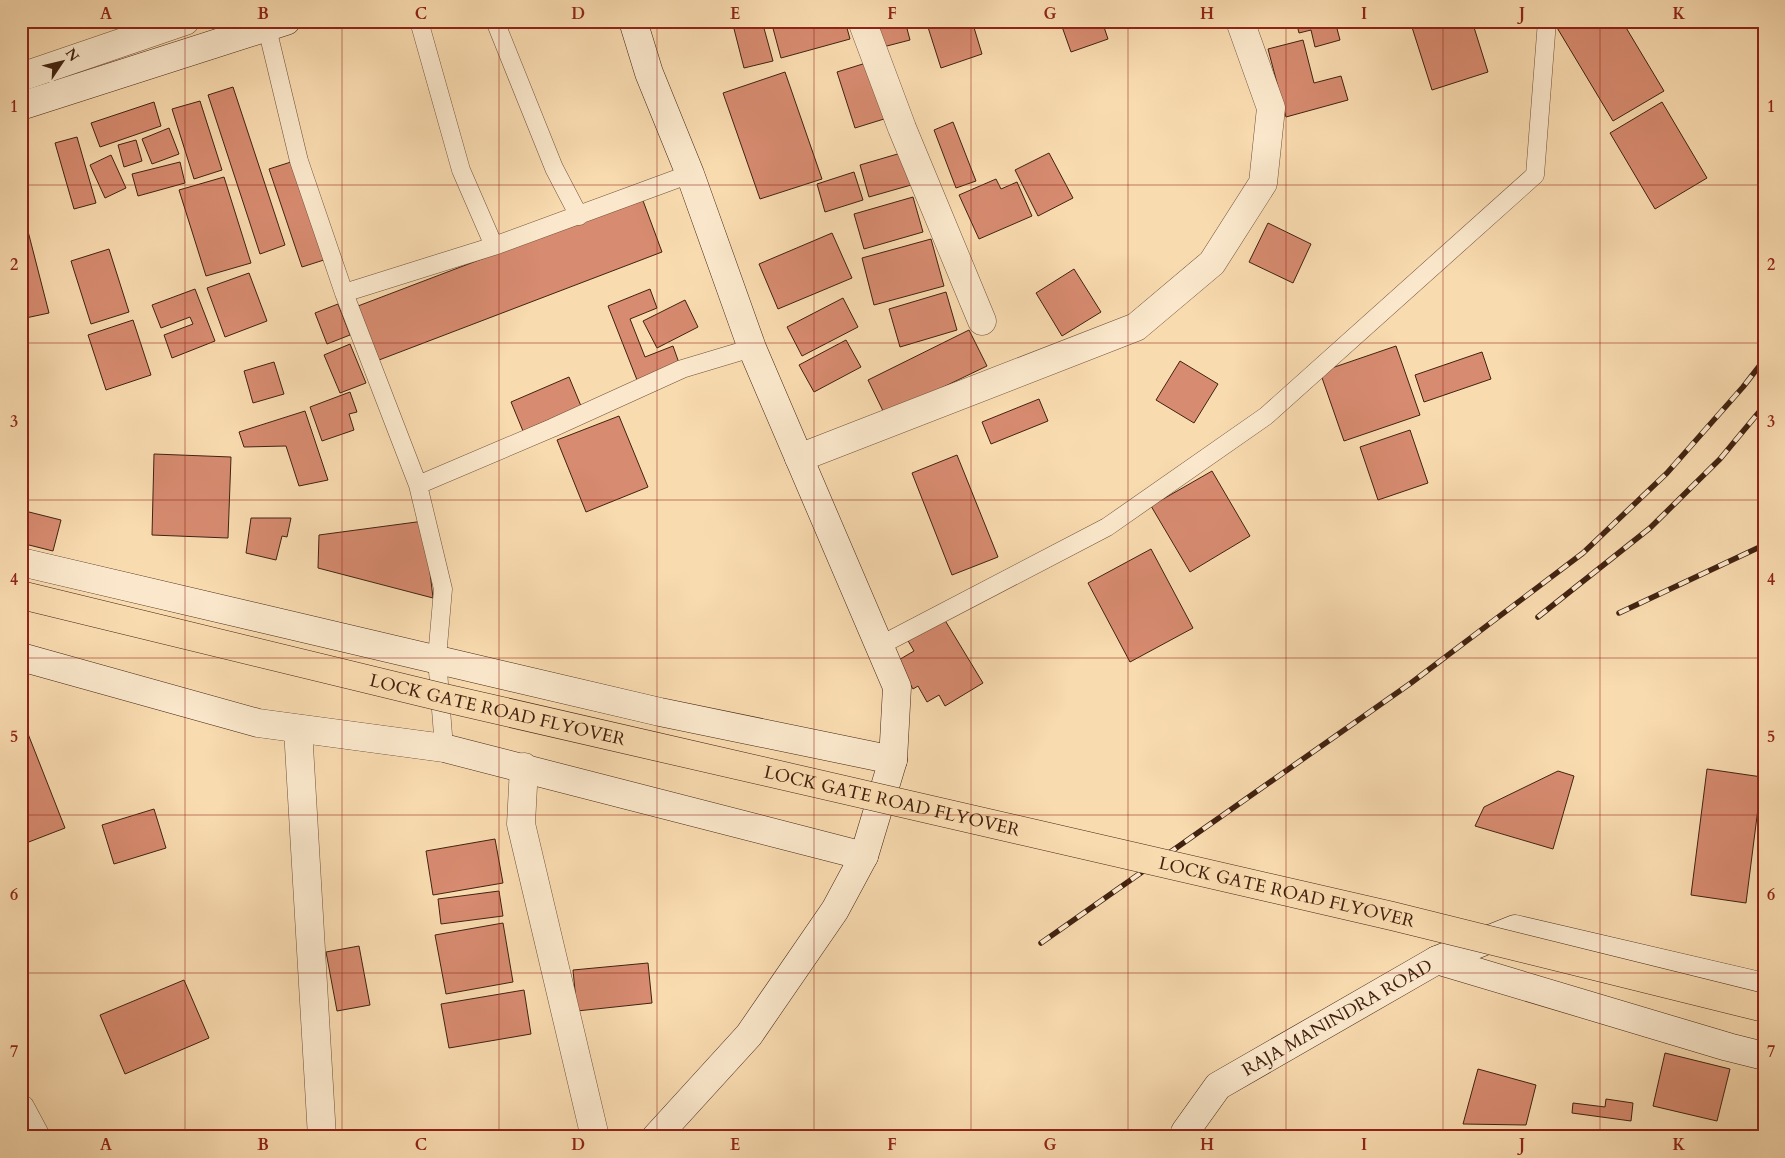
<svg xmlns="http://www.w3.org/2000/svg" width="1785" height="1158" viewBox="0 0 1785 1158" font-family="Cardo,serif">
  <style>
    .building { fill: #d78b70; stroke: #412210 }
    .lines { fill: none; stroke-linecap: round; stroke-linejoin: round }
    .lane-casing { stroke: #6f5038; stroke-width: 19 }
    .street-casing { stroke: #6f5038; stroke-width: 29 }
    .secondary-casing { stroke: #412210; stroke-width: 29 }
    .lane { stroke: #fbe8cc; stroke-width: 18 }
    .street { stroke: #fbe8cc; stroke-width: 28 }
    .secondary { stroke: #fbe8cc; stroke-width: 28 }
    .rail-casing { stroke: #412210; stroke-width: 5.5 }
    .rail { stroke: #fbe8cc; stroke-width: 4; stroke-dasharray: 11; stroke-linecap: butt }
    .primary-bridge-casing { stroke: #412210; stroke-width: 29; stroke-linecap: butt }
    .primary-bridge { stroke: #f9dbb0; stroke-width: 28 }
    .grid { fill: none; stroke: #8f2418; stroke-width: 1; stroke-opacity: 0.55 }
    .labels { text-anchor: middle; dominant-baseline: central; stroke-width: 4; stroke-linejoin: round; paint-order: stroke }
    .street-label { font-size: 18px; fill: #412210; stroke: #fbe8cc }
    .neatline { fill: none; stroke: #8f2418; stroke-width: 2 }
    .grid-label { font-size: 16px; text-anchor: middle; font-weight: bold; fill: #8f2418 }
  </style>
  <rect width="100%" height="100%" fill="#f9dbb0"/>
  <filter id="stains"><feTurbulence type="fractalNoise" baseFrequency=".004" numOctaves="4"/><feColorMatrix values="0 0 0 0 .2 0 0 0 0 .09 0 0 0 0 .02 0 0 0 .5 -.17"/></filter>
  <radialGradient id="worn" r=".72"><stop offset=".6" stop-color="#630" stop-opacity="0"/><stop offset="1" stop-color="#630" stop-opacity=".3"/></radialGradient>
  <path class="building" d="M 732,21 L 762,21 L 773,61 L 744,68 Z
    M 771,21 L 845,21 L 850,39 L 781,58 Z
    M 877,21 L 905,21 L 910,40 L 883,47 Z
    M 926,21 L 972,21 L 982,54 L 941,68 Z
    M 1060,21 L 1102,21 L 1108,39 L 1071,52 Z
    M 1296,21 L 1335,21 L 1340,40 L 1315,47 L 1311,30 L 1299,33 Z
    M 1410,21 L 1472,21 L 1488,72 L 1432,90 Z
    M 1553,21 L 1622,21 L 1664,91 L 1613,121 Z
    M 1303,40 L 1314,83 L 1341,76 L 1348,100 L 1286,117 L 1268,49 Z
    M 866,63 L 884,119 L 855,128 L 837,72 Z
    M 785,72 L 822,179 L 760,199 L 723,93 Z
    M 233,87 L 285,245 L 260,254 L 208,95 Z
    M 200,101 L 222,170 L 194,179 L 172,109 Z
    M 154,102 L 161,126 L 100,147 L 91,123 Z
    M 1662,102 L 1707,178 L 1655,209 L 1610,133 Z
    M 953,122 L 976,181 L 956,188 L 934,130 Z
    M 169,128 L 179,154 L 152,164 L 142,139 Z
    M 77,137 L 96,203 L 74,209 L 55,143 Z
    M 136,140 L 142,161 L 124,167 L 118,145 Z
    M 901,153 L 911,185 L 869,197 L 860,165 Z
    M 1049,153 L 1073,198 L 1038,216 L 1015,170 Z
    M 111,155 L 126,188 L 105,198 L 90,165 Z
    M 294,161 L 327,259 L 302,267 L 269,169 Z
    M 180,162 L 185,183 L 138,196 L 132,174 Z
    M 854,172 L 863,200 L 825,212 L 817,184 Z
    M 224,177 L 251,263 L 206,276 L 179,190 Z
    M 996,179 L 1001,189 L 1017,182 L 1032,216 L 979,239 L 959,195 Z
    M 913,197 L 923,232 L 864,249 L 854,214 Z
    M 642,198 L 662,252 L 379,360 L 358,306 Z
    M 21,204 L 49,313 L 21,319 Z
    M 1268,223 L 1311,244 L 1293,283 L 1249,262 Z
    M 832,233 L 852,278 L 778,309 L 759,264 Z
    M 931,239 L 944,286 L 874,305 L 862,258 Z
    M 109,249 L 129,312 L 91,324 L 71,261 Z
    M 1074,269 L 1101,312 L 1062,336 L 1036,293 Z
    M 249,273 L 267,321 L 225,337 L 207,288 Z
    M 195,289 L 215,341 L 172,358 L 164,335 L 193,324 L 190,317 L 161,328 L 152,305 Z
    M 650,289 L 657,308 L 630,319 L 645,357 L 673,346 L 679,363 L 637,380 L 608,306 Z
    M 946,292 L 957,330 L 900,347 L 889,309 Z
    M 843,298 L 858,327 L 802,356 L 787,327 Z
    M 685,300 L 698,327 L 657,348 L 643,321 Z
    M 338,304 L 350,335 L 327,344 L 315,313 Z
    M 133,320 L 151,375 L 106,390 L 88,335 Z
    M 969,330 L 987,366 L 885,415 L 868,380 Z
    M 846,340 L 861,367 L 814,392 L 799,365 Z
    M 350,344 L 366,383 L 340,393 L 324,355 Z
    M 1396,346 L 1420,415 L 1344,441 L 1320,372 Z
    M 1482,352 L 1491,379 L 1424,402 L 1415,375 Z
    M 1180,361 L 1218,384 L 1194,423 L 1156,400 Z
    M 274,362 L 284,394 L 253,403 L 244,371 Z
    M 569,377 L 581,406 L 523,431 L 511,402 Z
    M 350,392 L 357,412 L 349,414 L 354,430 L 322,441 L 310,407 Z
    M 1039,399 L 1048,421 L 991,444 L 982,422 Z
    M 305,411 L 328,480 L 299,486 L 286,446 L 244,447 L 239,432 Z
    M 619,416 L 648,487 L 586,512 L 557,440 Z
    M 1410,430 L 1428,483 L 1378,500 L 1360,447 Z
    M 154,454 L 231,457 L 228,538 L 152,535 Z
    M 957,455 L 998,557 L 952,575 L 912,473 Z
    M 1212,471 L 1250,536 L 1190,572 L 1151,506 Z
    M 21,510 L 61,520 L 53,551 L 21,543 Z
    M 251,518 L 291,518 L 287,537 L 282,536 L 276,560 L 246,553 Z
    M 424,521 L 433,598 L 318,568 L 319,535 Z
    M 1151,549 L 1193,628 L 1130,662 L 1088,583 Z
    M 943,617 L 983,683 L 945,706 L 939,695 L 927,702 L 918,686 L 913,689 L 897,661 L 914,651 L 907,639 Z
    M 21,716 L 65,828 L 21,845 Z
    M 1707,769 L 1762,777 L 1746,903 L 1691,895 Z
    M 1558,771 L 1574,776 L 1553,849 L 1475,826 L 1484,807 Z
    M 154,809 L 166,848 L 114,864 L 102,825 Z
    M 495,839 L 503,883 L 433,895 L 426,851 Z
    M 499,891 L 503,916 L 441,924 L 438,899 Z
    M 503,923 L 513,982 L 446,994 L 435,935 Z
    M 359,946 L 370,1005 L 337,1011 L 326,952 Z
    M 648,963 L 652,1003 L 577,1011 L 573,970 Z
    M 184,980 L 209,1038 L 125,1074 L 100,1015 Z
    M 524,990 L 531,1034 L 449,1048 L 441,1004 Z
    M 1665,1053 L 1730,1069 L 1717,1121 L 1653,1106 Z
    M 1478,1069 L 1536,1085 L 1526,1125 L 1463,1124 Z
    M 1606,1099 L 1633,1103 L 1631,1121 L 1572,1113 L 1573,1103 L 1605,1107 Z"/>
  <g class="lines">
    <g class="lane-casing">
      <path id="lane" d="M 419,21 L 461,170 L 494,246
        M 495,21 L 554,168 L 579,216
        M 267,28 L 299,161 L 344,293 L 418,485 L 443,589 L 437,658 L 444,748
        M 344,293 L 494,246 L 690,174
        M 418,485 L 552,428 L 682,369 L 752,348
        M 879,646 L 1107,527 L 1266,416 L 1535,175 L 1547,21"/>
    </g>
    <g class="street-casing">
      <path id="street" d="M 862,21 L 902,128 L 982,321
        M 21,77 L 185,21
        M 799,458 L 1136,327 L 1212,263 L 1263,183 L 1271,108 L 1240,21
        M 298,729 L 322,1137
        M 524,767 L 521,824 L 595,1137
        M 21,1109 L 36,1137"/>
    </g>
    <g class="secondary-casing">
      <g id="secondary">
        <path d="M 633,21 L 649,73 L 690,174 L 752,348 L 897,687 L 893,760 L 864,856 L 835,910 L 749,1035 L 656,1137"/>
        <path d="M 21,106 L 286,21"/>
        <path d="M 21,562 L 660,712 L 893,760"/>
        <path d="M 21,657 L 258,723 L 444,748 L 864,856"/>
        <path d="M 1437,960 L 1728,1047 L 1764,1056"/>
        <path id="s1" d="M 1186,1137 L 1185,1132 L 1218,1086 L 1437,960 L 1515,929 L 1764,987"/>
      </g>
    </g>
    <use href="#lane" class="lane"/>
    <use href="#street" class="street"/>
    <use href="#secondary" class="secondary"/>
    <g class="rail-casing">
      <path id="rail" d="M 1619,613 L 1764,545
        M 1538,617 L 1650,528 L 1720,459 L 1764,406
        M 1041,943 L 1411,683 L 1583,553 L 1667,473 L 1743,387 L 1764,360"/>
    </g>
    <use href="#rail" class="rail"/>
    <g class="primary-bridge-casing">
      <g id="primary-bridge">
        <path id="s2" d="M 21,595 L 445,698 L 1392,916 L 1764,1008"/>
      </g>
    </g>
    <use href="#primary-bridge" class="primary-bridge"/>
  </g>
  <path class="grid" d="M 185,21 L 185,1137M 342,21 L 342,1137M 499,21 L 499,1137M 657,21 L 657,1137M 814,21 L 814,1137M 971,21 L 971,1137M 1128,21 L 1128,1137M 1286,21 L 1286,1137M 1443,21 L 1443,1137M 1600,21 L 1600,1137M 21,185 L 1764,185M 21,343 L 1764,343M 21,500 L 1764,500M 21,658 L 1764,658M 21,815 L 1764,815M 21,973 L 1764,973"/>
  <g class="labels">
    <g class="street-label">
      <text stroke="none"><textPath href="#s2" startOffset="490">LOCK GATE ROAD FLYOVER</textPath></text>
      <text stroke="none"><textPath href="#s2" startOffset="895">LOCK GATE ROAD FLYOVER</textPath></text>
      <text stroke="none"><textPath href="#s2" startOffset="1300">LOCK GATE ROAD FLYOVER</textPath></text>
      <text stroke="none"><textPath href="#s1" startOffset="199">RAJA MANINDRA ROAD</textPath></text>
    </g>
  </g>
  <rect width="1785" height="1158" fill="none" stroke="#f9dbb0" stroke-width="55"/>
  <g transform="translate(62 62) rotate(55)" stroke="#fbe8cc" stroke-width="4" paint-order="stroke">
  <path d="M0-4L9 19L0 12L-9 19Z" fill="#412210"/>
  <text y="-8" font-size="14" font-weight="bold" text-anchor="middle" fill="#412210">N</text>
  </g>
  <rect x="28" y="28" width="1730" height="1102" class="neatline"/>
  <g class="grid-label">
    <text x="106" y="19">A</text>
    <text x="263" y="19">B</text>
    <text x="421" y="19">C</text>
    <text x="578" y="19">D</text>
    <text x="735" y="19">E</text>
    <text x="892" y="19">F</text>
    <text x="1050" y="19">G</text>
    <text x="1207" y="19">H</text>
    <text x="1364" y="19">I</text>
    <text x="1522" y="19">J</text>
    <text x="1679" y="19">K</text>
    <text x="14" y="112">1</text>
    <text x="1771" y="112">1</text>
    <text x="14" y="270">2</text>
    <text x="1771" y="270">2</text>
    <text x="14" y="427">3</text>
    <text x="1771" y="427">3</text>
    <text x="14" y="585">4</text>
    <text x="1771" y="585">4</text>
    <text x="14" y="742">5</text>
    <text x="1771" y="742">5</text>
    <text x="14" y="900">6</text>
    <text x="1771" y="900">6</text>
    <text x="14" y="1057">7</text>
    <text x="1771" y="1057">7</text>
    <text x="106" y="1150">A</text>
    <text x="263" y="1150">B</text>
    <text x="421" y="1150">C</text>
    <text x="578" y="1150">D</text>
    <text x="735" y="1150">E</text>
    <text x="892" y="1150">F</text>
    <text x="1050" y="1150">G</text>
    <text x="1207" y="1150">H</text>
    <text x="1364" y="1150">I</text>
    <text x="1522" y="1150">J</text>
    <text x="1679" y="1150">K</text>
  </g>
  <rect width="100%" height="100%" filter="url(#stains)"/>
  <rect width="100%" height="100%" fill="url(#worn)"/>
</svg>
